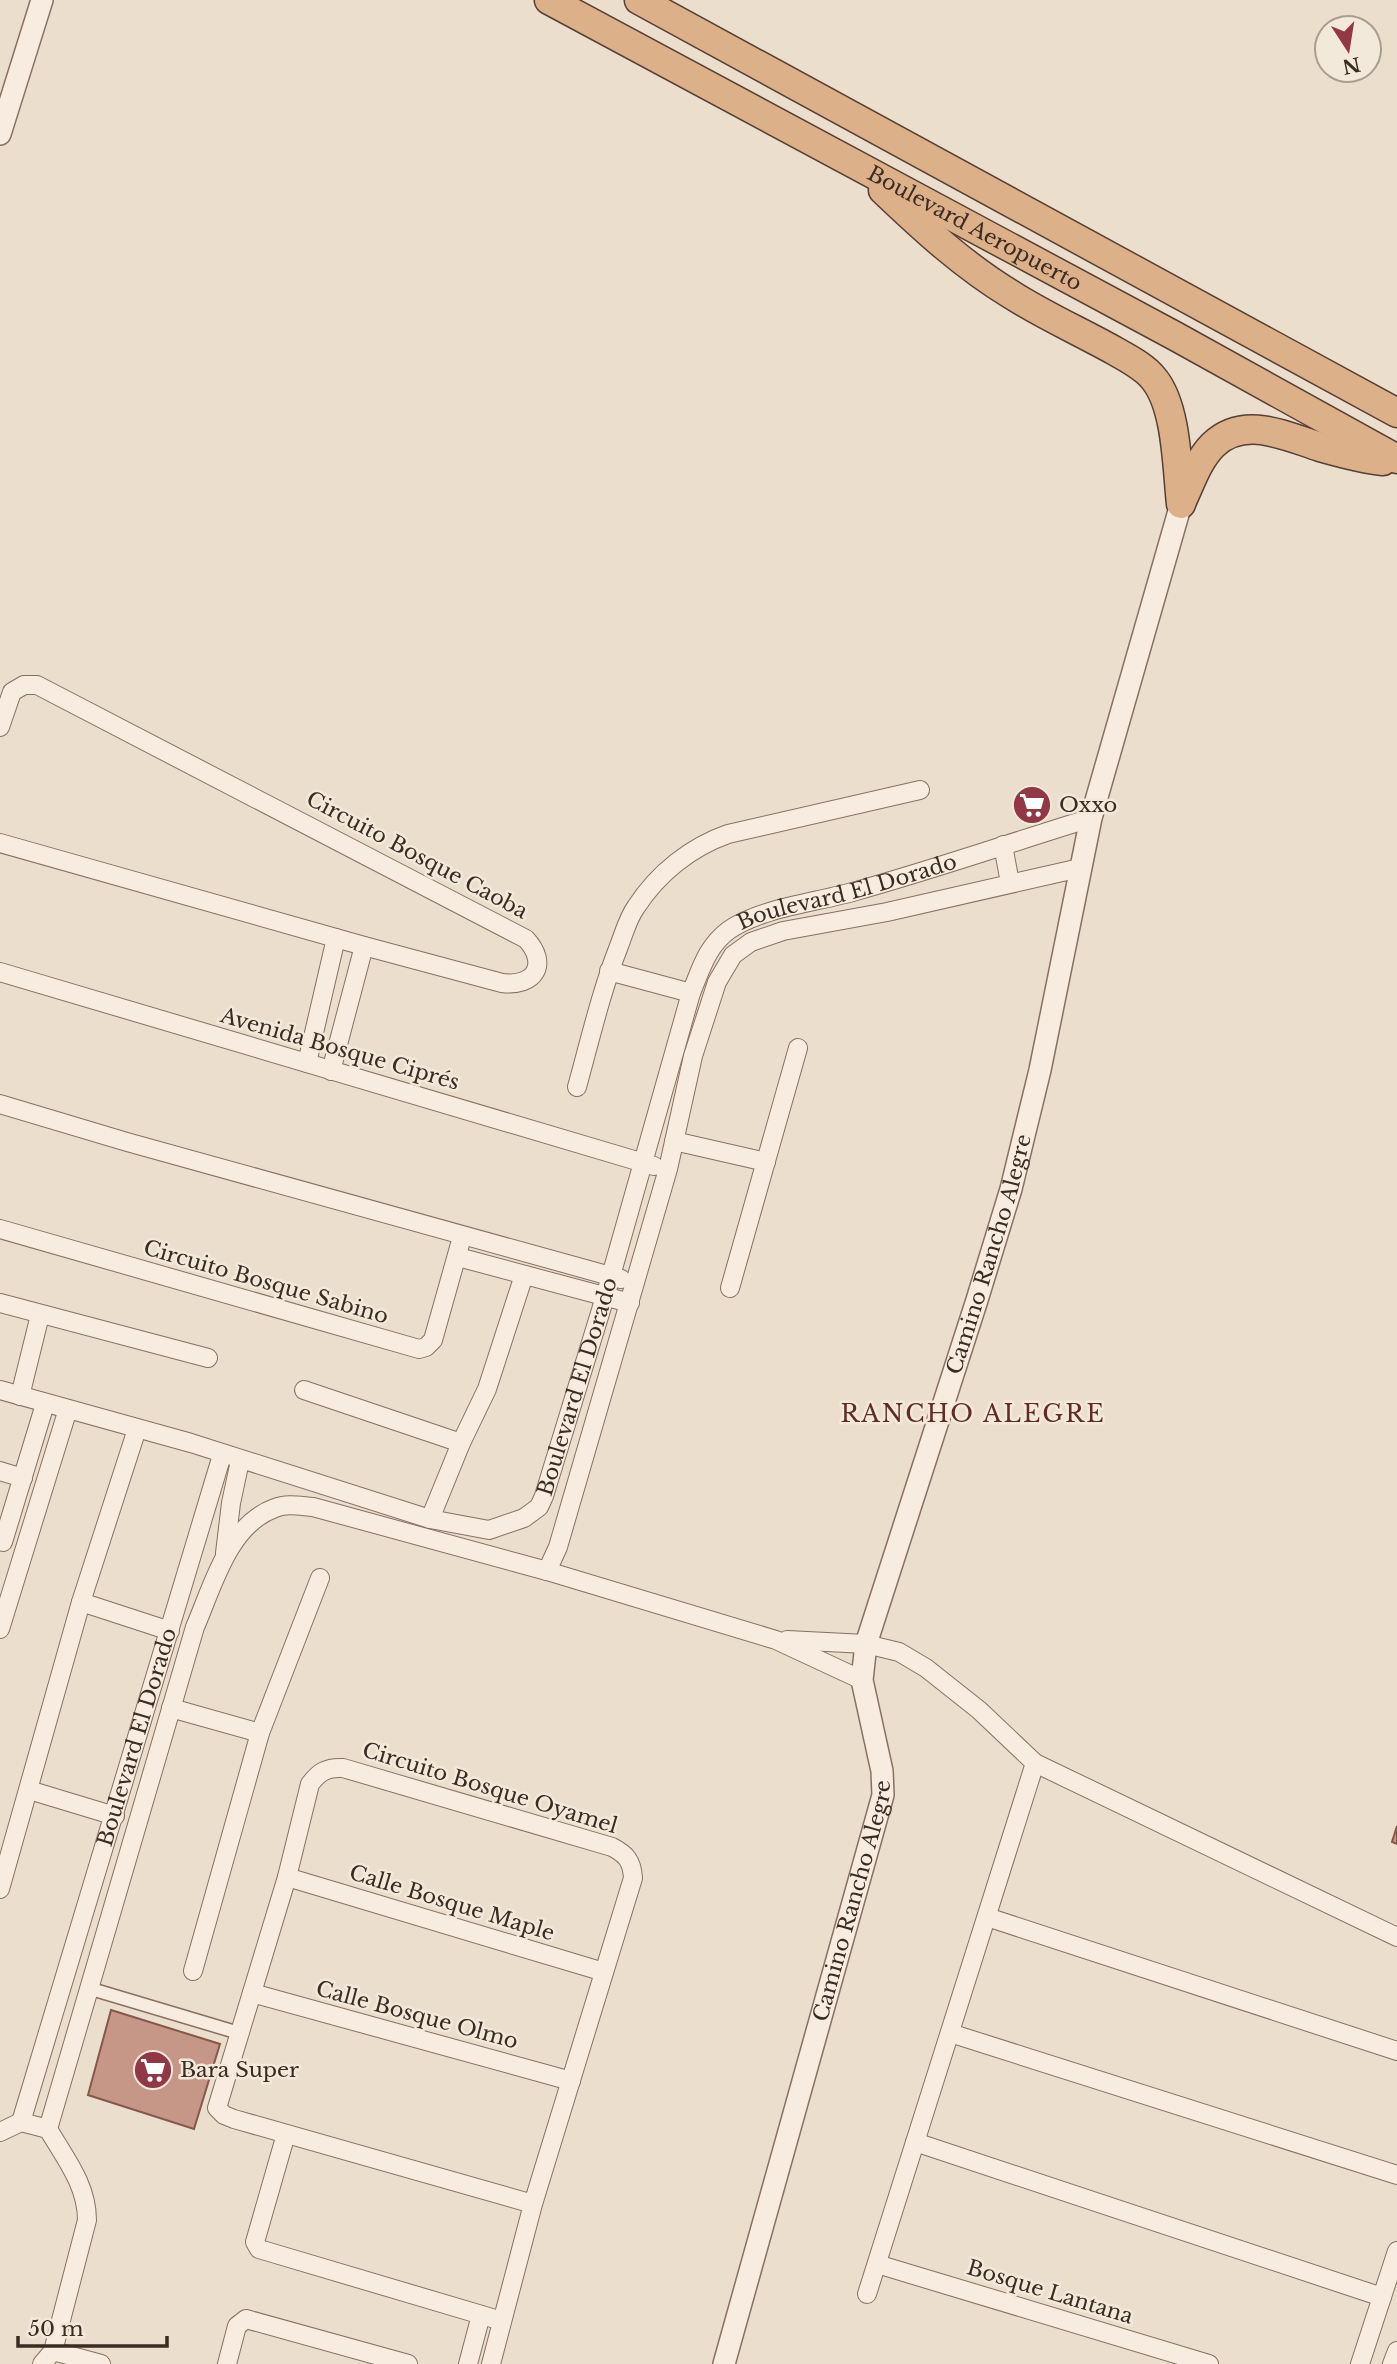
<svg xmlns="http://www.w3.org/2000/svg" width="1397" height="2364" viewBox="0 0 1397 2364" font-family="'Libre Baskerville',serif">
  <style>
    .building { fill: #c69786; stroke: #84584a; stroke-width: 2 }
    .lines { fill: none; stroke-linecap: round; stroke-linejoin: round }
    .pedestrian-casing { stroke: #877062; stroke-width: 15 }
    .minor-casing { stroke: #877062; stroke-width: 20 }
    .tertiary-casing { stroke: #877062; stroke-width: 24 }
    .trunk-casing { stroke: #563f35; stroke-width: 31 }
    .pedestrian { stroke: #f7ecdf; stroke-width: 12 }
    .minor { stroke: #f7ecdf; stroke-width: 18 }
    .tertiary { stroke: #f7ecdf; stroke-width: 21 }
    .trunk { stroke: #dcb088; stroke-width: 28 }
    .labels { text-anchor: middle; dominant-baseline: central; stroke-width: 5; stroke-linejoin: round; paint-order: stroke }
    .street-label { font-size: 21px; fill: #3a2b23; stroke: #f3e9db }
    .poi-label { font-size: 21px; fill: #3a2b23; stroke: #f3e9db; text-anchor: start }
    .quarter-label { font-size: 24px; letter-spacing: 2px; fill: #622b27; stroke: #f3e9db }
  </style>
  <rect width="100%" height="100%" fill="#ebdecc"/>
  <path class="building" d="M 1397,1826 L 1397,1844 L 1392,1842 Z
    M 111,2010 L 220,2044 L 194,2129 L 88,2095 Z"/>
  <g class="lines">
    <g class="pedestrian-casing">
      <path id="pedestrian" d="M 88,1988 L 239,2033"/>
    </g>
    <g class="minor-casing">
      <g id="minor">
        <path d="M 0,727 L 12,692 L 24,685 L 37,685 L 526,939 C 549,964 535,987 502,983 L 364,946 L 0,843"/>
        <path d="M 1003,845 L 1010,883"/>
        <path d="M 609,971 L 691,993"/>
        <path d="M 0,972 L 654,1166"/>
        <path d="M 307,1063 L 336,938"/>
        <path d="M 331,1071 L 364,946"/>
        <path d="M 577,1087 C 590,1040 601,992 619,946 C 624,933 628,918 636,907 C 658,873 691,847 728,834 L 920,790"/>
        <path d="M 0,1104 L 127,1142 L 621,1279"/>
        <path d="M 674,1141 L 766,1162"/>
        <path d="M 0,1229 L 419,1349 L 426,1347 L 433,1340 L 462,1237"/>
        <path d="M 458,1257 L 630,1303"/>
        <path d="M 730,1288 L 798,1048"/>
        <path d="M 0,1303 L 208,1358"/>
        <path id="s1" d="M 0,1390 L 191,1443 L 430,1519 L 489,1530 L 524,1518 L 539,1507 L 544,1496 L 605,1297 L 691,993 C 701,969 707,946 729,930 C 760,908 819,902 856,891 C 935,869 1013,842 1091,818"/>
        <path d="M 304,1390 L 461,1443"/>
        <path d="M 20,1396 L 40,1315"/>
        <path d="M 0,1471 L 23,1478"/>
        <path d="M 430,1519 L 461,1443 L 487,1389 L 524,1275"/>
        <path d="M 3,1542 L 45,1404"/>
        <path d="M 225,1553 L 231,1503 L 240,1461"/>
        <path d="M 547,1571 L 558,1547 L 668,1169 L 693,1056 L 717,982 L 733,955 L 751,942 L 783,931 L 887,912 L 1080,868"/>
        <path d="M 81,1602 L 170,1631"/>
        <path d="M 0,1629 L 68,1409"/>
        <path d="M 787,1640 L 866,1644 L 899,1652 L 926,1668 L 979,1710 L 1035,1763 L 1397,1937"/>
        <path d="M 171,1708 L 260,1733"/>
        <path d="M 29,1790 L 115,1816"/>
        <path d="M 287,1877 L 604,1972"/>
        <path d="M 0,1889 L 81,1602 L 137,1429"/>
        <path d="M 987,1917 L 1397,2051"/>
        <path d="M 193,1971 L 260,1733 L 320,1578"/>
        <path d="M 252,1993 L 571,2081"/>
        <path d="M 950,2033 L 1397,2175"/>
        <path id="s2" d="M 21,2122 L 222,1455"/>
        <path d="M 48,2129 L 195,1627 C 213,1586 228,1525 275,1508 C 287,1503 300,1506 313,1507 L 547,1571 L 776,1640 L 862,1680"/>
        <path d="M 0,2132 L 21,2122 L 48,2129 C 65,2158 87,2185 87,2220 L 53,2351 L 42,2364"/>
        <path d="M 286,2134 L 255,2242 L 259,2249 L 502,2321"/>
        <path d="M 915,2142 L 1382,2297"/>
        <path d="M 877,2264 L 1209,2364"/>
        <path d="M 867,2294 L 1035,1763"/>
        <path d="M 53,2351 L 101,2364"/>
        <path d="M 227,2364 L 237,2326 L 246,2319 L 408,2364"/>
        <path d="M 468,2364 L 481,2315"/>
        <path d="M 491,2364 L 533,2204 L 633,1878 C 632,1861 626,1854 612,1847 L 343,1768 C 327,1767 319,1772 310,1784 L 287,1877 L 217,2108 L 224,2115 L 234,2119 L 533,2204"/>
        <path d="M 1360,2364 L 1397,2251"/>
        <path d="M 1392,2364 L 1397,2351"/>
      </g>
    </g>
    <g class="tertiary-casing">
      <g id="tertiary">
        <path d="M 0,134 L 42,0"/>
        <path id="s3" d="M 724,2364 L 883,1795 L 882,1771 L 862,1680 L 866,1644 L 977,1300 L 1011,1189 L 1040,1070 L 1091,818 L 1181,504"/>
      </g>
    </g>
    <g class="trunk-casing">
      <g id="trunk">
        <path id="s4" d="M 549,0 L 1175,336 L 1397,459"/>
        <path d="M 639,0 L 1397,413"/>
        <path d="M 883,190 C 924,229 964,266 1012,295 C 1045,316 1081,332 1115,351 C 1129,359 1145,367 1154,379 C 1177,407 1177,468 1181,504"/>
        <path d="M 1182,501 C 1191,482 1198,460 1213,445 C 1244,415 1286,436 1320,447 C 1341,453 1362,459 1383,461"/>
      </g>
    </g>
    <use href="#pedestrian" class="pedestrian"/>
    <use href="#minor" class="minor"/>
    <use href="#tertiary" class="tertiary"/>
    <use href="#trunk" class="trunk"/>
  </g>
  <defs>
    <g id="supermarket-disc" transform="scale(2.0125)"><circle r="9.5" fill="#913745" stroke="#f3e9db"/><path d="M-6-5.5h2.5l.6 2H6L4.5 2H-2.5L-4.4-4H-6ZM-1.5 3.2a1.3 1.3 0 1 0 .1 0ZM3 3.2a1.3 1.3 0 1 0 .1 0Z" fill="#fff"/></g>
  </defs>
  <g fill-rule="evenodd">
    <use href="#supermarket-disc" x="1032" y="805"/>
    <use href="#supermarket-disc" x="153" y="2070"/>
  </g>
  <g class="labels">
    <g class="street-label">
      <text stroke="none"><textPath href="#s4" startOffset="483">Boulevard Aeropuerto</textPath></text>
      <text transform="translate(417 855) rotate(28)">Circuito Bosque Caoba</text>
      <text stroke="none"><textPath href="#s1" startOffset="1300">Boulevard El Dorado</textPath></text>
      <text transform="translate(340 1049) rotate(16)">Avenida Bosque Ciprés</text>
      <text stroke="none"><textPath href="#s3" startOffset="1153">Camino Rancho Alegre</textPath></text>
      <text transform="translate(266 1282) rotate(16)">Circuito Bosque Sabino</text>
      <text stroke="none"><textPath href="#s1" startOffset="691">Boulevard El Dorado</textPath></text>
      <text stroke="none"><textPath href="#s2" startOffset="402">Boulevard El Dorado</textPath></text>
      <text transform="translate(490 1788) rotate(17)">Circuito Bosque Oyamel</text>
      <text stroke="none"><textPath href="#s3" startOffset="481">Camino Rancho Alegre</textPath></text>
      <text transform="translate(452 1903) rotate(17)">Calle Bosque Maple</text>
      <text transform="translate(417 2015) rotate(15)">Calle Bosque Olmo</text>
      <text transform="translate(1050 2292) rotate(17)">Bosque Lantana</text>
    </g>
    <g class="poi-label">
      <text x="1059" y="805">Oxxo</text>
      <text x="180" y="2070">Bara Super</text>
    </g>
    <g class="quarter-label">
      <text x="973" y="1413">RANCHO ALEGRE</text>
    </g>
  </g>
  <g transform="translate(1348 49) rotate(168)"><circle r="33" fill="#f3e9db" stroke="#a99d91" stroke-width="2"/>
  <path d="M0-5L12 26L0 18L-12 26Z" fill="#913745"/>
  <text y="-10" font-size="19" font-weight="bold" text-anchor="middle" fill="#3a2b23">N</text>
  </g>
  <path d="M18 2336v10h149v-10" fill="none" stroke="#3a2b23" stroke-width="3.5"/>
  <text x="28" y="2336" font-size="21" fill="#3a2b23" stroke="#f3e9db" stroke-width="5" paint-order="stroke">50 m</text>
</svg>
